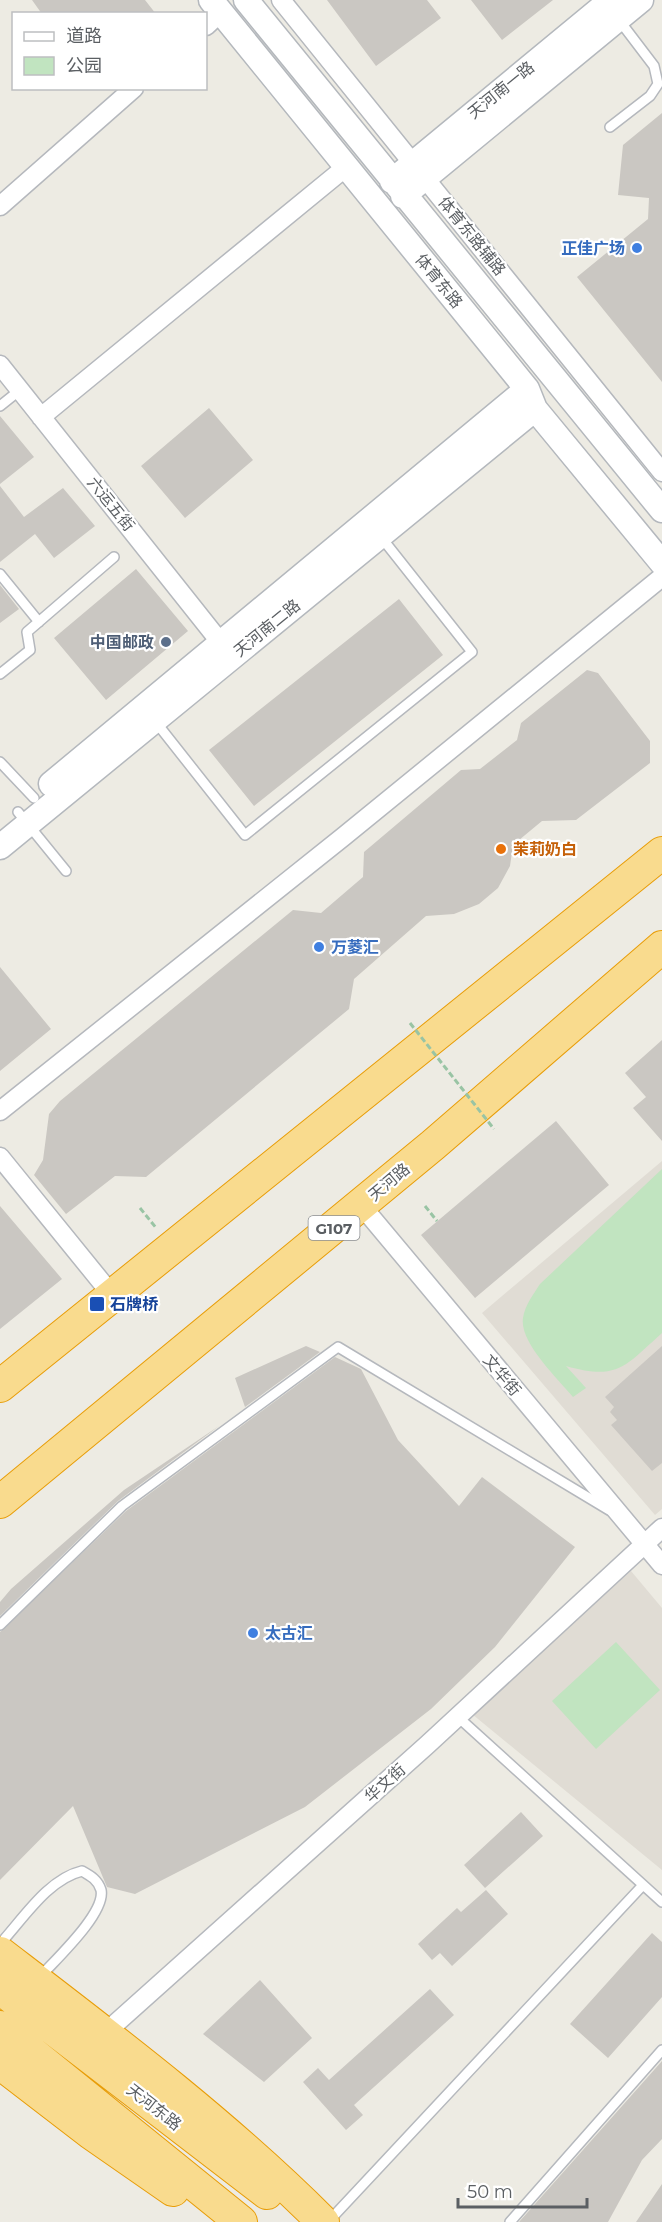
<svg xmlns="http://www.w3.org/2000/svg" width="662" height="2222" viewBox="0 0 662 2222" font-family="Montserrat,'Noto Sans SC',sans-serif">
  <style>
    .education { fill: #e0dcd4 }
    .green { fill: #c1e4c0 }
    .building { fill: #cac7c2 }
    .lines { fill: none; stroke-linecap: round; stroke-linejoin: round }
    .lane-casing { stroke: #b5b8bd; stroke-width: 12 }
    .street-casing { stroke: #b5b8bd; stroke-width: 21 }
    .secondary-casing { stroke: #b4b8bd; stroke-width: 27 }
    .highway-casing { stroke: #e89d08; stroke-width: 34 }
    .path { stroke: #99c4a4; stroke-width: 3; stroke-dasharray: 6 3; stroke-linecap: butt }
    .lane { stroke: #fff; stroke-width: 9 }
    .street { stroke: #fff; stroke-width: 18 }
    .secondary { stroke: #fff; stroke-width: 24 }
    .highway { stroke: #f9db8e; stroke-width: 32 }
    .path-bridge { stroke: #99c4a4; stroke-width: 3; stroke-dasharray: 6 3; stroke-linecap: butt }
    .shop-dot { fill: #3f7fe0; stroke: #fff; stroke-width: 2 }
    .service-dot { fill: #5c6f8a; stroke: #fff; stroke-width: 2 }
    .food-dot { fill: #e8710a; stroke: #fff; stroke-width: 2 }
    .transit-dot { fill: #1a4fb4; stroke: #fff; stroke-width: 2 }
    .labels { text-anchor: middle; dominant-baseline: central; stroke-width: 4.5; stroke-linejoin: round; paint-order: stroke }
    .shield { fill: #fff; stroke: #8c8f92; stroke-width: 1.5 }
    .shield-label { font-size: 15px; font-weight: bold; fill: #5b5f63 }
    .street-label { font-size: 16px; fill: #5b5f63; stroke: #fff }
    .shop-label { font-size: 16px; font-weight: bold; fill: #366cbe; stroke: #fff; text-anchor: start }
    .service-label { font-size: 16px; font-weight: bold; fill: #4e5e75; stroke: #fff; text-anchor: end }
    .food-label { font-size: 16px; font-weight: bold; fill: #c56008; stroke: #fff; text-anchor: start }
    .transit-label { font-size: 16px; font-weight: bold; fill: #164399; stroke: #fff; text-anchor: start }
  </style>
  <rect width="100%" height="100%" fill="#edebe3"/>
  <path class="education" d="M 662,1161 L 662,1509 L 655,1515 L 482,1313 Z
    M 631,1571 L 662,1608 L 662,1870 L 472,1714 Z"/>
  <path class="green" d="M 662,1169 L 662,1333 C 625,1366 618,1381 566,1366 L 586,1388 L 573,1397 C 558,1379 519,1342 523,1318 C 525,1305 533,1295 540,1284 Z
    M 616,1642 L 660,1690 L 596,1749 L 552,1701 Z"/>
  <path class="building" d="M 32,0 L 145,0 L 156,14 L 42,14 Z
    M 327,0 L 427,0 L 441,18 L 376,66 Z
    M 471,0 L 553,0 L 502,40 Z
    M 662,113 L 662,382 L 577,277 L 648,219 L 649,198 L 618,195 L 623,145 Z
    M 209,408 L 253,460 L 185,518 L 141,466 Z
    M 0,416 L 34,457 L 0,484 Z
    M 0,486 L 24,517 L 63,488 L 95,526 L 54,558 L 35,534 L 0,562 Z
    M 136,569 L 188,631 L 106,700 L 54,638 Z
    M 0,585 L 19,609 L 0,623 Z
    M 399,599 L 443,655 L 254,806 L 209,750 Z
    M 587,670 L 598,673 L 650,741 L 650,763 L 576,820 L 542,821 L 513,845 L 510,866 L 498,888 L 479,904 L 454,914 L 426,916 L 354,979 L 349,1009 L 146,1177 L 115,1176 L 66,1214 L 34,1175 L 43,1160 L 49,1114 L 60,1101 L 293,910 L 321,913 L 363,877 L 364,852 L 461,770 L 480,769 L 517,740 L 521,723 Z
    M 0,967 L 51,1029 L 0,1071 Z
    M 662,1040 L 662,1141 L 633,1108 L 646,1097 L 625,1073 Z
    M 556,1121 L 609,1185 L 475,1298 L 421,1235 Z
    M 0,1206 L 62,1279 L 0,1329 Z
    M 306,1346 L 320,1352 L 245,1407 L 235,1378 Z
    M 662,1346 L 662,1463 L 652,1471 L 611,1425 L 617,1420 L 610,1412 L 614,1407 L 605,1397 Z
    M 335,1357 L 361,1369 L 398,1440 L 459,1506 L 482,1477 L 575,1547 L 495,1647 L 431,1709 L 305,1807 L 135,1894 L 107,1887 L 73,1806 L 0,1880 L 0,1632 L 126,1511 Z
    M 219,1426 L 118,1501 L 0,1616 L 0,1602 L 11,1589 L 124,1490 Z
    M 521,1812 L 543,1836 L 485,1888 L 464,1865 Z
    M 486,1890 L 508,1914 L 452,1966 L 440,1953 L 432,1960 L 418,1944 L 457,1908 L 461,1912 Z
    M 652,1933 L 662,1942 L 662,1997 L 608,2058 L 570,2024 Z
    M 260,1980 L 312,2038 L 264,2082 L 203,2034 Z
    M 430,1989 L 454,2015 L 354,2105 L 363,2115 L 346,2130 L 303,2082 L 318,2068 L 329,2080 Z
    M 662,2061 L 662,2139 L 642,2160 L 608,2222 L 519,2222 Z
    M 662,2184 L 662,2222 L 636,2222 Z"/>
  <g class="lines">
    <g class="lane-casing">
      <path id="lane" d="M 610,127 L 650,96 L 658,84 L 654,66 L 619,20
        M 0,406 L 20,390
        M 0,574 L 39,622
        M 0,674 L 30,650 L 27,632 L 114,557
        M 155,721 L 245,835 L 472,652 L 381,537
        M 0,762 L 34,798
        M 18,812 L 66,871
        M 0,1625 L 122,1506 L 338,1347 L 609,1510
        M 458,1717 L 662,1902
        M 0,1944 C 23,1919 48,1879 82,1871 C 91,1876 98,1880 101,1890 C 106,1913 55,1960 40,1977
        M 328,2222 L 643,1885
        M 510,2222 L 662,2050"/>
    </g>
    <g class="street-casing">
      <path id="street" d="M 281,0 L 662,472
        M 206,26 L 221,12
        M 0,206 L 134,88
        M 0,365 L 221,643
        M 41,417 L 346,167
        M 0,1111 L 343,837 L 662,577
        M 0,1157 L 112,1295
        M 361,1205 L 662,1565
        M 105,2033 L 427,1745 L 662,1528"/>
    </g>
    <g class="secondary-casing">
      <path id="secondary" d="M 211,0 L 527,389 L 535,409 L 662,563
        M 246,0 L 662,510
        M 392,181 L 611,0
        M 403,196 L 641,0
        M 51,784 L 527,389
        M 0,847 L 535,409"/>
    </g>
    <g class="highway-casing">
      <path id="highway" d="M 0,1386 L 662,853
        M 0,1502 L 433,1145 L 662,947
        M 0,1953 C 111,2038 224,2123 323,2222
        M 0,1988 L 267,2193
        M 0,2027 L 241,2222
        M 0,2063 L 91,2133 L 173,2190"/>
    </g>
    <path class="path" d="M 425,1206 L 437,1221
      M 140,1208 L 157,1229"/>
    <use href="#lane" class="lane"/>
    <use href="#street" class="street"/>
    <use href="#secondary" class="secondary"/>
    <use href="#highway" class="highway"/>
    <path class="path-bridge" d="M 410,1023 L 494,1129"/>
  </g>
  <g class="shop-dot">
    <circle cx="637" cy="248" r="6"/>
    <circle cx="319" cy="947" r="6"/>
    <circle cx="253" cy="1633" r="6"/>
  </g>
  <circle class="service-dot" cx="166" cy="642" r="6"/>
  <circle class="food-dot" cx="501" cy="849" r="6"/>
  <rect class="transit-dot" x="89" y="1296" width="16" height="16" rx="3"/>
  <g class="labels">
    <rect class="shield" x="308.5" y="1216" width="51" height="24" rx="4.5"/>
    <g class="shield-label">
      <text x="334" y="1228">G107</text>
    </g>
    <g class="street-label">
      <text transform="translate(501 90) rotate(-39)">天河南一路</text>
      <text transform="translate(472 236) rotate(51)">体育东路辅路</text>
      <text transform="translate(439 281) rotate(51)">体育东路</text>
      <text transform="translate(111 504) rotate(51)">六运五街</text>
      <text transform="translate(267 628) rotate(-39)">天河南二路</text>
      <text transform="translate(389 1182) rotate(-40)">天河路</text>
      <text transform="translate(502 1375) rotate(50)">文华街</text>
      <text transform="translate(385 1783) rotate(-42)">华文街</text>
      <text transform="translate(154 2107) rotate(38)">天河东路</text>
    </g>
    <g class="shop-label">
      <text x="625" y="248" text-anchor="end">正佳广场</text>
      <text x="331" y="947">万菱汇</text>
      <text x="265" y="1633">太古汇</text>
    </g>
    <g class="service-label">
      <text x="154" y="642">中国邮政</text>
    </g>
    <g class="food-label">
      <text x="513" y="849">茉莉奶白</text>
    </g>
    <g class="transit-label">
      <text x="110" y="1304">石牌桥</text>
    </g>
  </g>
  <rect x="12" y="12" width="195" height="78" fill="#ffffff" stroke="#bdbfc1" stroke-width="1.5"/>
  <rect x="24" y="32" width="30" height="9" fill="#ffffff" stroke="#bdbfc1" stroke-width="1.5"/>
  <text x="66" y="42" font-size="18" fill="#5b5f63">道路</text>
  <rect x="24" y="57" width="30" height="18" fill="#c1e4c0" stroke="#bdbfc1" stroke-width="1.5"/>
  <text x="66" y="72" font-size="18" fill="#5b5f63">公园</text>
  <path d="M458 2198v9h129v-9" fill="none" stroke="#5b5f63" stroke-width="3"/>
  <text x="467" y="2198" font-size="18" fill="#5b5f63" stroke="#ffffff" stroke-width="4.5" paint-order="stroke">50 m</text>
</svg>
